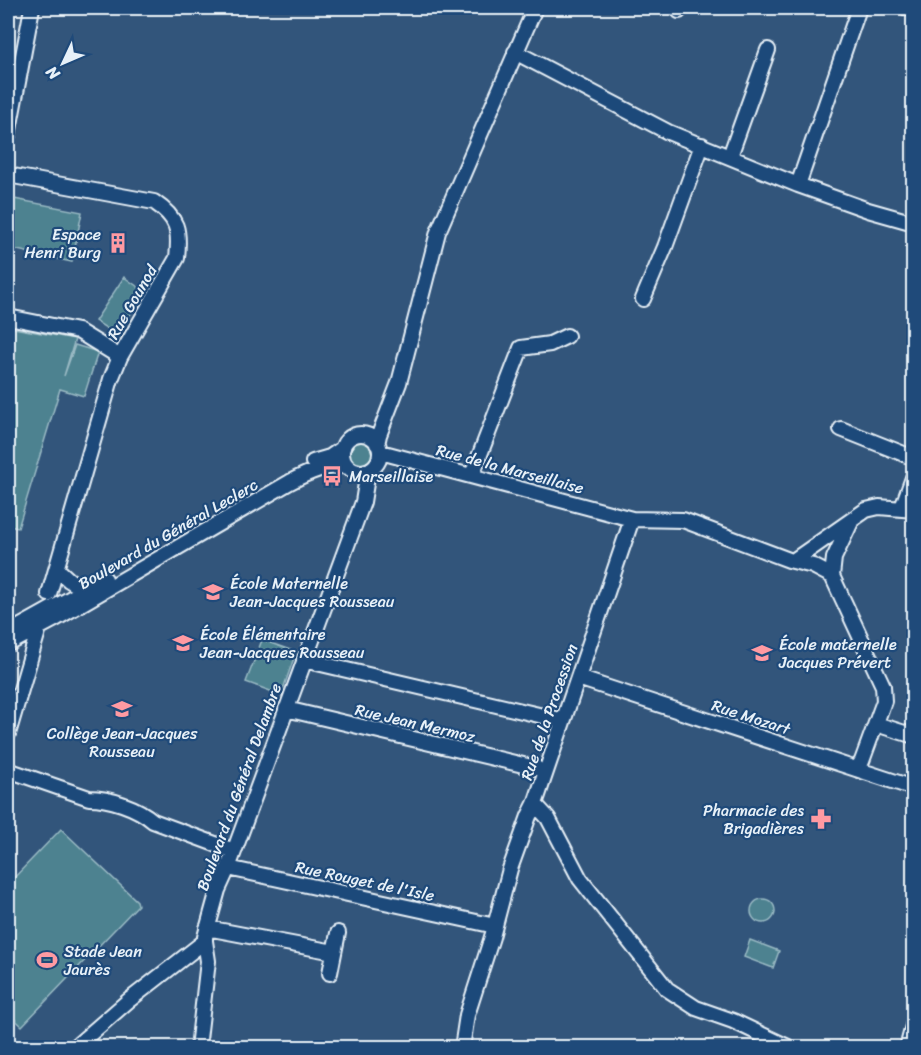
<svg xmlns="http://www.w3.org/2000/svg" width="921" height="1055" viewBox="0 0 921 1055" font-family="Sriracha,sans-serif">
  <style>
    .green { fill: #4d8290; stroke: #9abac4; stroke-width: 1.5 }
    .lines { fill: none; stroke-linecap: round; stroke-linejoin: round }
    .minor-casing { stroke: #e8f1f8; stroke-width: 18 }
    .minor { stroke: #1f4a7a; stroke-width: 14 }
    .labels { text-anchor: middle; dominant-baseline: central; stroke-width: 4.5; stroke-linejoin: round; paint-order: stroke }
    .poi-label { font-size: 16px; fill: #e8f1f8; stroke: #1f4a7a; text-anchor: start }
    .street-label { font-size: 16px; fill: #e8f1f8; stroke: #1f4a7a }
  </style>
  <rect width="100%" height="100%" fill="#32557b"/>
  <filter id="ink" filterUnits="userSpaceOnUse"><feTurbulence type="fractalNoise" baseFrequency=".0167" numOctaves="2"/><feDisplacementMap in="SourceGraphic" scale="12" xChannelSelector="R" yChannelSelector="G"/><feConvolveMatrix kernelMatrix="1 2 1 2 8 2 1 2 1" color-interpolation-filters="sRGB"/></filter>
  <g filter="url(#ink)">
    <path class="green" d="M 9,198 L 82,212 L 72,262 L 8,248 Z
      M 124,277 L 145,292 L 117,335 L 95,321 Z
      M 8,327 L 75,339 L 64,376 L 75,345 L 98,352 L 84,396 L 60,389 L 18,528 L 8,526 L 8,497 L 10,489 L 8,488 Z
      M349 454a12 12 0 1 1 24 0a12 12 0 1 1-24 0Z
      M 262,640 L 296,652 L 281,695 L 246,682 Z
      M 61,829 L 137,901 L 138,905 L 22,1026 L 8,1013 L 8,884 Z
      M751 911a12 12 0 1 1 24 0a12 12 0 1 1-24 0Z
      M 750,940 L 779,951 L 773,968 L 744,957 Z"/>
    <g class="lines">
      <g class="minor-casing">
        <path id="minor" d="M 907,8 L 914,9
          M 679,11 L 681,8
          M 515,52 L 668,132 L 798,185 L 868,210 L 914,223
          M 8,135 L 32,8
          M 730,156 L 768,50
          M 8,175 L 154,202 C 178,218 180,230 177,258 L 120,357 L 111,379 L 49,594
          M 798,185 L 859,8
          M 643,299 L 665,247 L 702,145
          M 8,317 L 78,331 L 120,357
          M 841,429 L 914,458
          M342 453a19 19 0 1 1 38 0a19 19 0 1 1-38 0Z
          M 377,444 L 379,435 L 399,383 L 438,232 L 535,8
          M 380,453 L 388,454 L 632,519 L 683,520 L 789,560 L 813,566 L 832,576
          M 313,462 L 330,457 L 343,448
          M 472,475 L 521,348 L 550,344 L 567,336
          M 902,508 L 914,475
          M 851,522 L 834,558 L 832,576 L 883,686 L 884,701 L 862,761 L 857,769
          M 793,561 L 866,510 L 879,507 L 914,510
          M 57,569 L 69,580 L 86,591
          M 8,633 L 105,579
          M 8,644 L 57,618 L 290,482 C 307,473 328,463 348,467
          M 304,660 L 556,719
          M 578,678 L 914,788
          M 286,709 L 536,768
          M 876,724 L 914,736
          M 8,734 L 39,628
          M 8,770 L 89,798 C 109,798 137,807 153,821 L 234,851
          M 535,804 L 548,818 L 580,879 L 667,989 L 696,1008 L 733,1021 L 790,1048
          M 228,868 L 495,926
          M 207,928 L 334,952
          M 330,973 L 338,933
          M 74,1048 L 128,1001 L 205,941 L 205,937 L 218,890 L 228,868 L 363,502 L 368,471
          M 198,1048 L 208,961 L 205,941
          M 462,1048 L 467,1015 L 492,937 L 510,869 L 529,816 L 535,804 L 632,519
          M 907,1048 L 914,1022"/>
      </g>
      <use href="#minor" class="minor"/>
    </g>
  </g>
  <defs>
    <g id="building-bare" transform="scale(1.62)"><path d="M-4-6H4V6H1V3H-1V6H-4ZM-2.5-4.3h1.7v1.8h-1.7ZM.8-4.3h1.7v1.8H.8ZM-2.5-1h1.7V.8h-1.7ZM.8-1h1.7V.8H.8Z" fill="#ff9aa2" stroke="#1f4a7a" stroke-width="2.5" paint-order="stroke"/></g>
    <g id="bus-bare" transform="scale(1.62)"><path d="M-5-6H5V4H4V6H2V4H-2V6H-4V4H-5ZM-3.5-4V0h7V-4ZM-3.5 1.2v1.5H-2V1.2ZM2 1.2v1.5H3.5V1.2Z" fill="#ff9aa2" stroke="#1f4a7a" stroke-width="2.5" paint-order="stroke"/></g>
    <g id="school-bare" transform="scale(1.62)"><path d="M0-5L7-2L0 1L-7-2ZM-4 1L0 2.5L4 1V4Q0 6-4 4Z" fill="#ff9aa2" stroke="#1f4a7a" stroke-width="2.5" paint-order="stroke"/></g>
    <g id="pharmacy-bare" transform="scale(1.62)"><path d="M-2-6h4v4h4v4h-4v4h-4v-4h-4v-4h4Z" fill="#ff9aa2" stroke="#1f4a7a" stroke-width="2.5" paint-order="stroke"/></g>
    <g id="stadium-bare" transform="scale(1.62)"><path d="M0-5a6.5 5 0 1 0 0 10a6.5 5 0 1 0 0-10ZM-3.5-1.8h7v3.6h-7Z" fill="#ff9aa2" stroke="#1f4a7a" stroke-width="2.5" paint-order="stroke"/></g>
  </defs>
  <g fill-rule="evenodd">
    <use href="#building-bare" x="118" y="243"/>
    <use href="#bus-bare" x="332" y="476"/>
    <use href="#school-bare" x="213" y="592"/>
    <use href="#school-bare" x="183" y="643"/>
    <use href="#school-bare" x="762" y="653"/>
    <use href="#school-bare" x="122" y="709"/>
    <use href="#pharmacy-bare" x="821" y="819"/>
    <use href="#stadium-bare" x="47" y="960"/>
  </g>
  <g class="labels">
    <g class="poi-label">
      <text x="101" y="234" text-anchor="end">Espace<tspan x="101" dy="18">Henri Burg</tspan></text>
      <text x="349" y="476">Marseillaise</text>
      <text x="230" y="583">École Maternelle<tspan x="230" dy="18">Jean-Jacques Rousseau</tspan></text>
      <text x="200" y="634">École Élémentaire<tspan x="200" dy="18">Jean-Jacques Rousseau</tspan></text>
      <text x="779" y="644">École maternelle<tspan x="779" dy="18">Jacques Prévert</tspan></text>
      <text x="122" y="733" text-anchor="middle">Collège Jean-Jacques<tspan x="122" dy="18">Rousseau</tspan></text>
      <text x="804" y="810" text-anchor="end">Pharmacie des<tspan x="804" dy="18">Brigadières</tspan></text>
      <text x="64" y="951">Stade Jean<tspan x="64" dy="18">Jaurès</tspan></text>
    </g>
    <g class="street-label">
      <text transform="translate(132 302) rotate(-60)">Rue Gounod</text>
      <text transform="translate(510 469) rotate(15)">Rue de la Marseillaise</text>
      <text transform="translate(168 534) rotate(-30)">Boulevard du Général Leclerc</text>
      <text transform="translate(549 712) rotate(-71)">Rue de la Procession</text>
      <text transform="translate(751 717) rotate(18)">Rue Mozart</text>
      <text transform="translate(415 723) rotate(13)">Rue Jean Mermoz</text>
      <text transform="translate(239 787) rotate(-70)">Boulevard du Général Delambre</text>
      <text transform="translate(365 881) rotate(12)">Rue Rouget de l'Isle</text>
    </g>
  </g>
  <rect width="921" height="1055" fill="none" stroke="#1f4a7a" stroke-width="30"/>
  <rect x="15" y="15" width="891" height="1025" fill="none" stroke="#e8f1f8" stroke-width="2" filter="url(#ink)"/>
  <g transform="translate(63 63) rotate(226)" stroke="#1f4a7a" stroke-width="4.5" paint-order="stroke">
  <path d="M0-4.5L10 22L0 15L-10 22Z" fill="#e8f1f8"/>
  <text y="-9" font-size="16" font-weight="bold" text-anchor="middle" fill="#e8f1f8">N</text>
  </g>
</svg>
